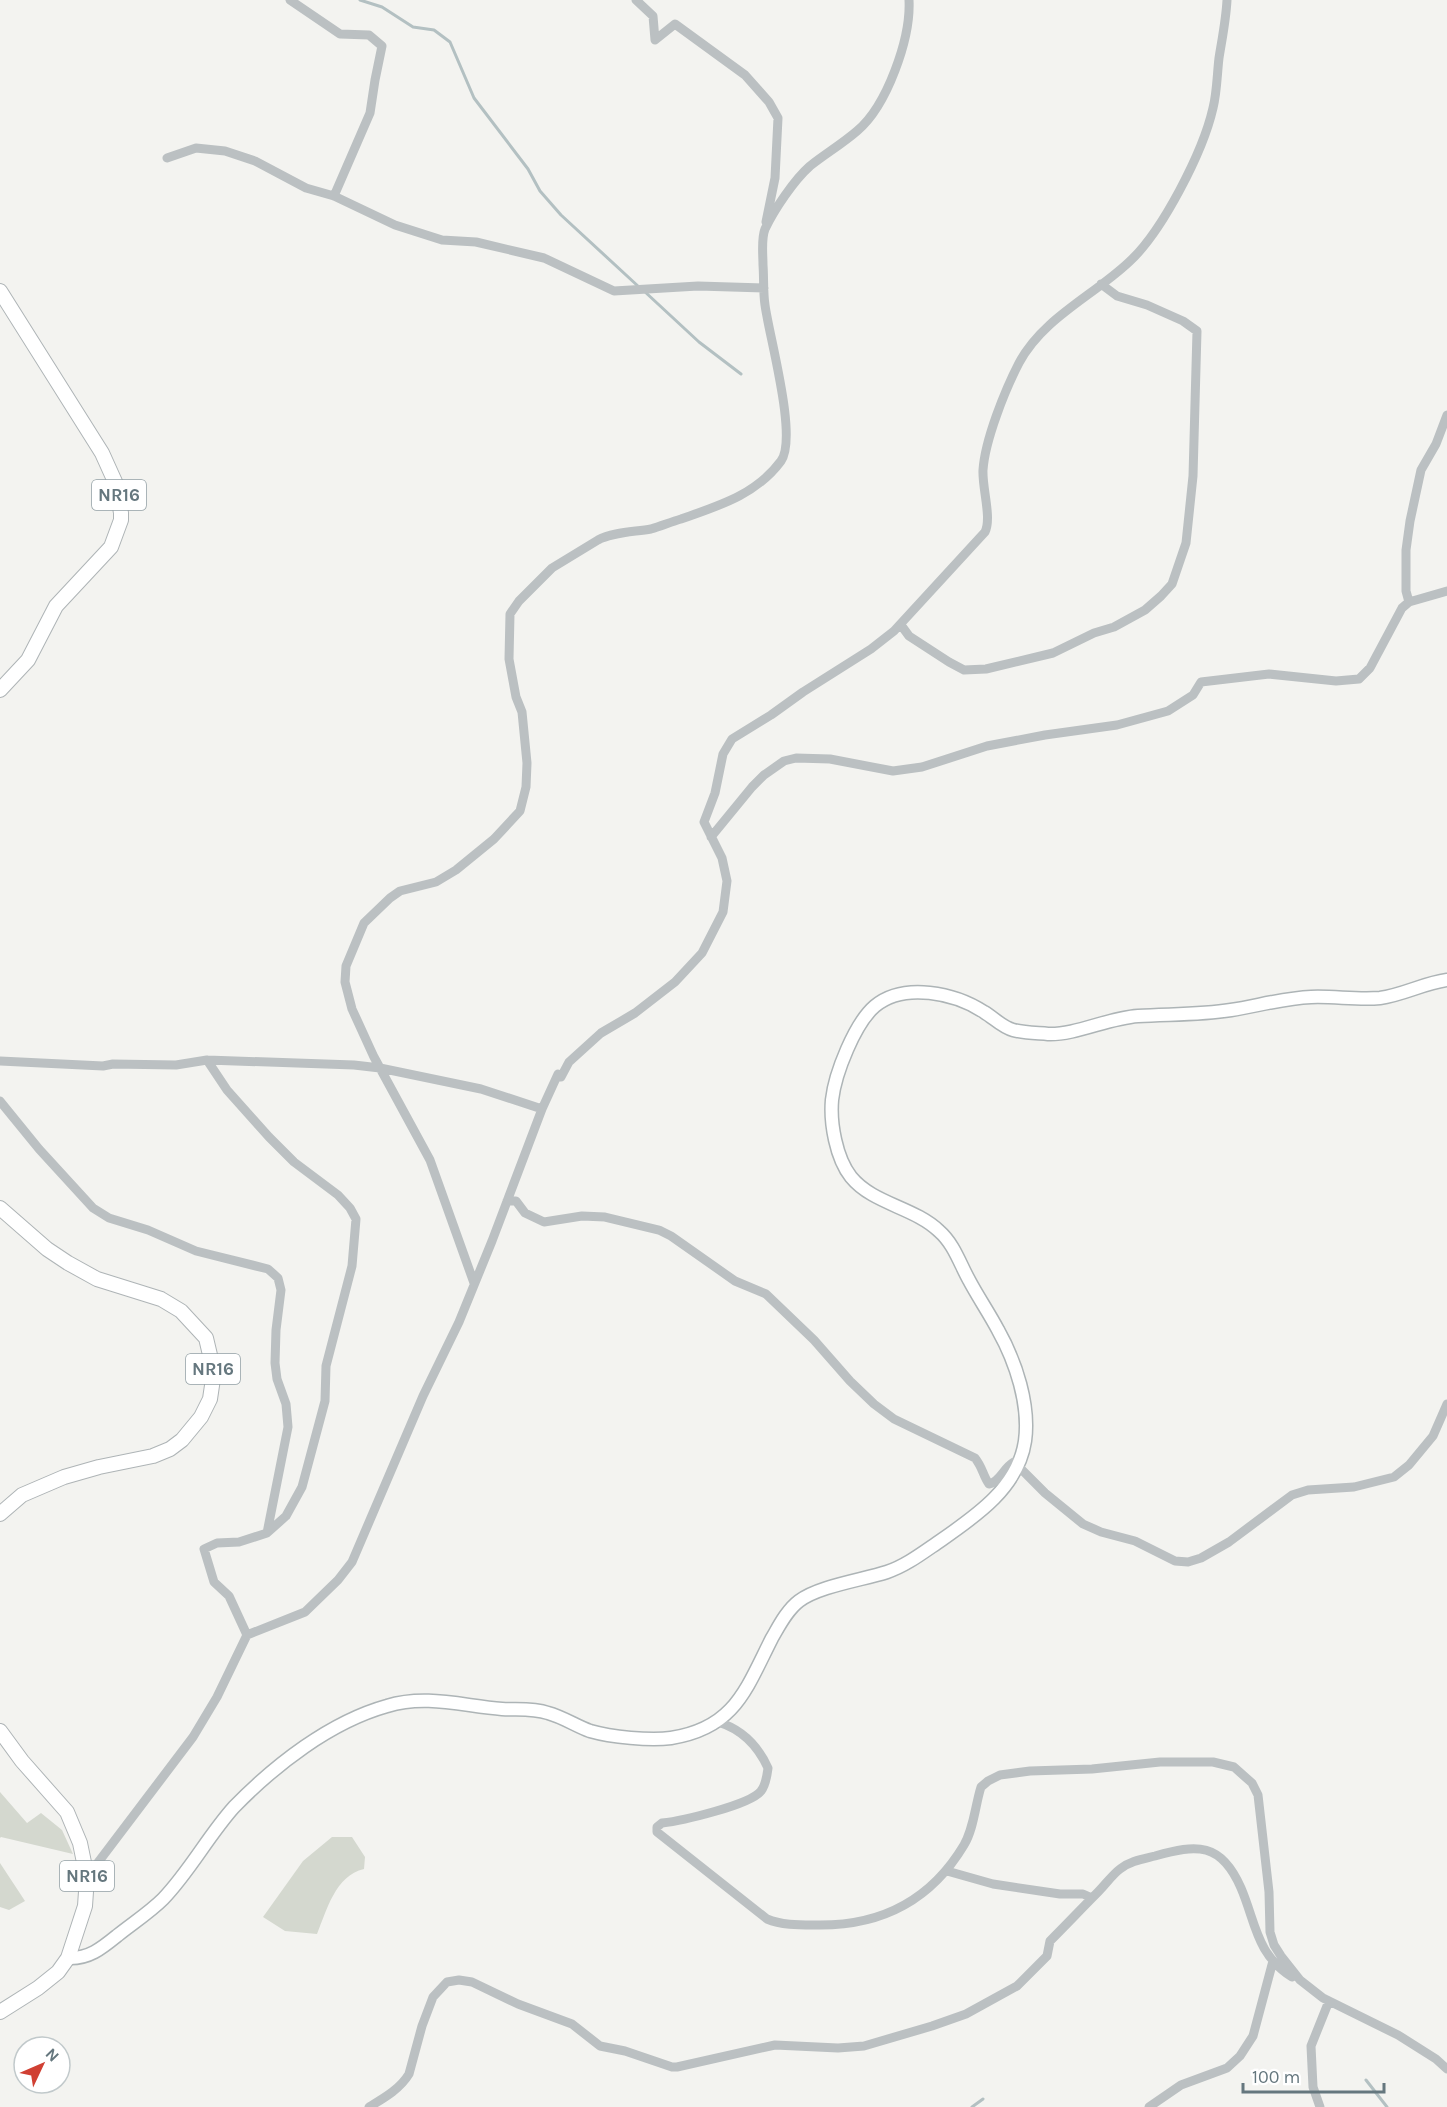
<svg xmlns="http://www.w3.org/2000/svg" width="1447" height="2107" viewBox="0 0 1447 2107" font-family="Karla,sans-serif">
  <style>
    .green { fill: #d4d8cf }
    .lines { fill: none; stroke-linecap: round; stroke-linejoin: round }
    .stream { stroke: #b3c0c2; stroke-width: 3 }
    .secondary-casing { stroke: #adb4b6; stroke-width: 15 }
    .primary-casing { stroke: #aeb4b6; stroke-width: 16 }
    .minor { stroke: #bbc0c2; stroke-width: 9 }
    .secondary { stroke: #fff; stroke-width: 12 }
    .primary { stroke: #fff; stroke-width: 14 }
    .labels { text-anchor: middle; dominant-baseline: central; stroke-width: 6; stroke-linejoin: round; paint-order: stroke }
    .shield { fill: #fff; stroke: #93a0a5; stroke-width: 1.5 }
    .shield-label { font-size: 18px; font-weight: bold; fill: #65777e }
  </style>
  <rect width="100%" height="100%" fill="#f3f3f0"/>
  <path class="green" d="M 0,1792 L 27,1823 L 41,1813 L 62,1830 L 73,1854 L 1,1837 L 0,1838 Z
    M 332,1837 L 352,1837 L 365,1857 L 364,1869 C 335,1876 327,1910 317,1934 L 285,1931 L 263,1917 L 303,1861 Z
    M 0,1863 L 25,1901 L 9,1910 L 0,1907 Z"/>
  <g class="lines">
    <path class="stream" d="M 360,0 L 382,7 L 413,27 L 434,30 L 450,42 L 474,98 L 528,169 L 540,191 L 561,215 L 639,287
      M 644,291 L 699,342 L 741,374
      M 1366,2080 L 1387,2107
      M 972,2107 L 983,2099"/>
    <g class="secondary-casing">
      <path id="secondary" d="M 68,1958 C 89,1959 102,1948 118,1935 C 133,1923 150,1912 163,1899 C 190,1871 208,1836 234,1807 C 275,1765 330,1722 387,1706 C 426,1694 463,1706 502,1709 C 517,1710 533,1708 548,1713 C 563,1717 576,1726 590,1731 C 611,1737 650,1741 671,1738 C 735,1728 746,1689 772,1638 C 779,1626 787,1610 799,1601 C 819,1586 862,1580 887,1572 C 905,1566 921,1554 937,1543 C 973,1518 1018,1489 1025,1441 C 1030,1405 1016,1362 998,1330 C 989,1313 978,1297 969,1280 C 960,1264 954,1244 939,1231 C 914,1207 873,1204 851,1177 C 836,1158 830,1123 832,1100 C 835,1073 855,1023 875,1006 C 904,982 955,993 984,1012 C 994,1018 1002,1027 1013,1030 C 1024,1033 1037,1033 1048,1034 C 1076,1035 1108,1018 1138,1016 C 1169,1014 1200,1015 1231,1010 C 1257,1006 1284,998 1311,997 C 1334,996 1357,1000 1380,998 C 1403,995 1424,983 1447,980"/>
    </g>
    <g class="primary-casing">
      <path id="primary" d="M 0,291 L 102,453 L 116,484 L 121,513 L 121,520 L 111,547 L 56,606 L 28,660 L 0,690
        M 0,1208 L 47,1249 L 68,1263 L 97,1279 L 161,1299 L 181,1311 L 206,1338 L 214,1372 L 210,1399 L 201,1417 L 182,1440 L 170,1449 L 153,1456 L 99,1467 L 64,1477 L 22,1495 L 0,1514
        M 0,1731 L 22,1761 L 67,1812 L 80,1843 L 87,1877 L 85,1906 L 68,1958 L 58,1972 L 38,1988 L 0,2012"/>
    </g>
    <path class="minor" d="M 290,0 L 340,34 L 369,35 L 382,46 L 375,80 L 370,113 L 334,196
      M 636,0 L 653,16 L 655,40 L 675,24 L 745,75 L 769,102 L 778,118 L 775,178 L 766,222
      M 167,158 L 196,148 L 225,151 L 255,161 L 306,188 L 334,196 L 395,225 L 442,240 L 476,242 L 544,258 L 614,291 L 698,286 L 764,288
      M 1409,602 L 1406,591 L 1406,550 L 1410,521 L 1421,470 L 1436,444 L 1447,415
      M 901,625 L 909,636 L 949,662 L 964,670 L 986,669 L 1053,653 L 1094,633 L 1114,627 L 1145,610 L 1161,596 L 1172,584 L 1186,543 L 1193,476 L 1197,331 L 1183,321 L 1147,305 L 1117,296 L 1101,284
      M 711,837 L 752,787 L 764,775 L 784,761 L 796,758 L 830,759 L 893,771 L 922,767 L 987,746 L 1045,735 L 1117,725 L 1168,711 L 1193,695 L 1201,682 L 1269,674 L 1336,681 L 1359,679 L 1370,668 L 1402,608 L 1409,602 L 1447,591
      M 207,1060 L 227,1090 L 269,1137 L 294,1162 L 338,1195 L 350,1208 L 356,1219 L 352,1266 L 326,1366 L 325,1401 L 302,1487 L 286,1516 L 267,1533 L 239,1542 L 217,1543 L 204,1549 L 214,1582 L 229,1596 L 247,1635
      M 0,1061 L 103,1066 L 113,1064 L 176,1065 L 207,1060 L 354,1065 L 380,1068 L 481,1089 L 542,1109
      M 0,1101 L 39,1149 L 93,1208 L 109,1218 L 148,1230 L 196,1251 L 268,1269 L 278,1278 L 281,1290 L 276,1330 L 275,1363 L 277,1379 L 286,1404 L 288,1427 L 267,1533
      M 507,1201 L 516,1201 L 525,1213 L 544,1222 L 582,1216 L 605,1217 L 659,1230 L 671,1236 L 735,1281 L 766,1294 L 814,1340 L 850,1381 L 874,1404 L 894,1419 L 975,1458 C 983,1468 983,1476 989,1484 C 1000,1482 1003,1468 1014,1462 L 1045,1493 L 1083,1524 L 1101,1532 L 1135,1541 L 1175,1561 L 1188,1562 L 1201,1558 L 1229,1542 L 1292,1495 L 1308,1490 L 1354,1487 L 1394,1477 L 1409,1465 L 1433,1436 L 1447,1404
      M 474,1283 L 430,1160 L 374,1057 L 352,1009 L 345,982 L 346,966 L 364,923 L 390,898 L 400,891 L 436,882 L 456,870 L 494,839 L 520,811 L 526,787 L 527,763 L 522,712 L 516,697 L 509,659 L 510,614 L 519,601 L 552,568 L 598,540 C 613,532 634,532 651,529 C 661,526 671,522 681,519 C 718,506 756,495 781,461 C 798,437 769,336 765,305 C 763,292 764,278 763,265 C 763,254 761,239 765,229 C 774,210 794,180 810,166 C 825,154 842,144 857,131 C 887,106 911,38 909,0
      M 718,1722 C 741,1729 758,1746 768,1768 C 767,1775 766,1785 761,1791 C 750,1805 681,1821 662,1823 L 657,1827 L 657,1832 L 767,1919 C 781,1925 798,1925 813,1925 C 879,1927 930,1902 964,1845 C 974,1828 975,1806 981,1787 L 988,1781 L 1000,1775 L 1030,1771 L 1092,1769 L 1160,1762 L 1213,1762 L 1234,1767 L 1252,1783 L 1258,1795 L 1269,1892 L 1270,1932 L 1274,1945 L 1281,1956 L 1300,1980 L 1323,1998 L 1398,2035 L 1436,2059 L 1447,2069
      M 947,1871 L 993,1884 L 1060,1894 L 1083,1894 L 1092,1898
      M 87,1877 L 193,1737 L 217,1697 L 247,1635 L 305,1612 L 338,1580 L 352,1562 L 423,1396 L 459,1322 L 492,1241 L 542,1109 L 558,1074 L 561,1077 L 569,1062 L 601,1033 L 635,1013 L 675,982 L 702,953 L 723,912 L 727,881 L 722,858 L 704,822 L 715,793 L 723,754 L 732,739 L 771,715 L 803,692 L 871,649 L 894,631 L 985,532 C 992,518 982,488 983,470 C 985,440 1005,390 1019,363 C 1043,318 1093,296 1129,262 C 1162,232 1203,152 1213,108 C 1217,92 1217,75 1219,58 C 1222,39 1226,20 1227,0
      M 369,2107 C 384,2098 400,2089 409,2074 L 422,2026 L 433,1997 L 447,1982 L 459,1980 L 472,1982 L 518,2004 L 572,2024 L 600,2046 L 625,2051 L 672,2067 L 677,2067 L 775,2045 L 838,2048 L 864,2046 L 932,2026 L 966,2014 L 1017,1986 L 1047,1956 L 1050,1941 C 1066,1925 1082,1908 1098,1892 C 1106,1884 1112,1875 1120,1869 C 1130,1861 1143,1859 1155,1856 C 1197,1844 1221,1842 1241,1888 C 1256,1923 1256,1954 1292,1977
      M 1149,2107 L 1181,2085 L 1227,2068 L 1240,2056 L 1253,2036 L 1273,1961
      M 1320,2107 L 1313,2087 L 1311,2046 L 1329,2001"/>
    <use href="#secondary" class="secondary"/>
    <use href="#primary" class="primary"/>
  </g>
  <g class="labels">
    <g class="shield">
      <rect x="92" y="480" width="54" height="30" rx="4.5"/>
      <rect x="186" y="1354" width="54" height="30" rx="4.5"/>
      <rect x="60" y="1861" width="54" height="30" rx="4.5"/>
    </g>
    <g class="shield-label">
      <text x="119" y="495">NR16</text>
      <text x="213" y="1369">NR16</text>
      <text x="87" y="1876">NR16</text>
    </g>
  </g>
  <g transform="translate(42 2065) rotate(46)"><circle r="28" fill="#ffffff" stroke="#c1c9cb" stroke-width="1.5"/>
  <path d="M0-4.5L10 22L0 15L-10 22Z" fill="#d04033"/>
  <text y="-9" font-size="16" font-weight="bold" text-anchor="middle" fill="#65777e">N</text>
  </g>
  <path d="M1243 2083v9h141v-9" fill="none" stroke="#65777e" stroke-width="3"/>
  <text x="1252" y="2083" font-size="18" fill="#65777e" stroke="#ffffff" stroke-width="4.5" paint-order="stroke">100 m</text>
</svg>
